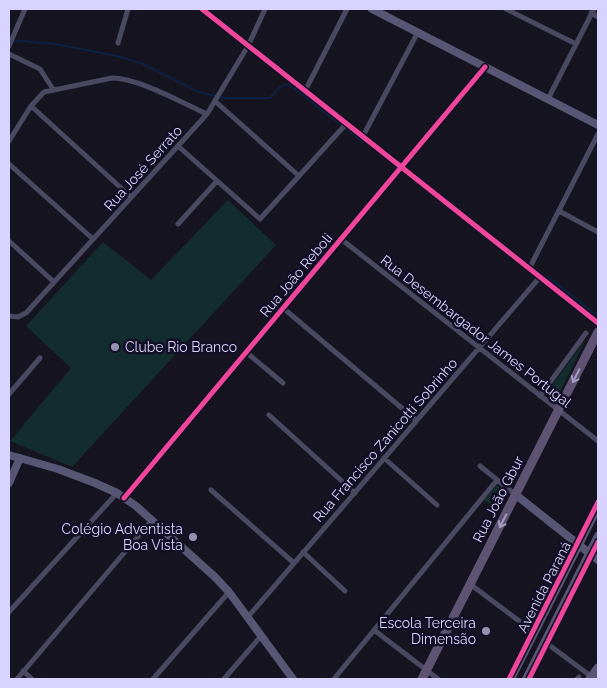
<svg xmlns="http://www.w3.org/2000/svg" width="607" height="688" viewBox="0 0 607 688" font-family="Raleway,sans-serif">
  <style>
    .green { fill: #132c2d }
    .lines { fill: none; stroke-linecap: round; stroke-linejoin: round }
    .stream { stroke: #0d2144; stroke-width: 2 }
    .street { stroke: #4a4962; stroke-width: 5 }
    .secondary { stroke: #575674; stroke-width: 8 }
    .primary { stroke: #5e5373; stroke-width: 9 }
    .cycleway-casing { stroke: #130f26; stroke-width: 8 }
    .cycleway { stroke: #ed469a; stroke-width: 5 }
    .oneway { stroke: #a29ac0 }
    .poi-dot { fill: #9591b1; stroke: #130f26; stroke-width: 2 }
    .labels { text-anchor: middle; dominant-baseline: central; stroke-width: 5; stroke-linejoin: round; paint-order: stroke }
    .street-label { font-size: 14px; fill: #d9d4ff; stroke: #130f26 }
    .poi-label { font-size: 14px; fill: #d9d4ff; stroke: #130f26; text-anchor: end }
  </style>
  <rect width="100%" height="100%" fill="#161421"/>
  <path class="green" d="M 228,200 L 276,245 L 72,467 L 10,441 L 71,368 L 26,326 L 103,242 L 151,280 Z
    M 586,339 L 557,398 L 548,391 Z
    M 497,485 L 508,493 L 499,511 L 484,500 Z"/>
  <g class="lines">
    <path class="stream" d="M 9,40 L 55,44 L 117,56 L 141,63 L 199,92 L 224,98 L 268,98 C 278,93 279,81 291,86 L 363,142
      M 547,276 L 595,314"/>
    <path class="street" d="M 202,9 L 598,323
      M 506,9 L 576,44
      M 591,13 L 598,17
      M 118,43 L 128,9
      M 9,46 L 25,9
      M 9,54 L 40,69 L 53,89
      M 305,91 L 347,9
      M 548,99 L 594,9
      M 216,102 L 299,176
      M 31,106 L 131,197
      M 363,136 L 418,32
      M 9,141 L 31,106 L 44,92 L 112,78 C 139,78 182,103 207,114
      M 178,146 L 260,219 L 347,123
      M 9,164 L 93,239
      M 559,211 L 598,232
      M 178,224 L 217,181
      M 341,239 L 598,441
      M 9,241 L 54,282
      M 529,269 L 598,134
      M 283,308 L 416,420
      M 9,316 L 18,317 L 26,313 L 207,114 L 248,46 L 265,9
      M 246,352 L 283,383
      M 9,394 L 40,358
      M 540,396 L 586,333
      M 269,415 L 355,493
      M 384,458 L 437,505
      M 480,466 L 516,495
      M 211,490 L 294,563
      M 124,498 L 485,67
      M 303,552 L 345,591
      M 470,584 L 535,633
      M 9,612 L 117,493
      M 247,618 L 540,277
      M 374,630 L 438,679
      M 545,642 L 592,677
      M 23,671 L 32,679
      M 17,679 L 152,520
      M 153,679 L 229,592
      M 224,679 L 261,636
      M 334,679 L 497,480
      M 577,679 L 579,677"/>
    <path class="secondary" d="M 372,9 L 598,125
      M 9,455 L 58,469 L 95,483 L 117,493 L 136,506 L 215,577 L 229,592 L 293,679
      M 9,483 L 20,458
      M 516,495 L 598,560
      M 511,679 L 598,507
      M 526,679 L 598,536"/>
    <path class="primary" d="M 422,679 L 598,332
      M 590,679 L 598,668"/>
    <g class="cycleway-casing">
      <path id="cycleway" d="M 202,9 L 598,323
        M 124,498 L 485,67
        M 509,679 L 598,502
        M 529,679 L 598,542"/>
    </g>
    <use href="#cycleway" class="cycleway"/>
  </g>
  <defs><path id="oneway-shaft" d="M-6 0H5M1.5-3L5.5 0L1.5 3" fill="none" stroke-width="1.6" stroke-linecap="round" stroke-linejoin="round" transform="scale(1.25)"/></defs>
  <g class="oneway">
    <use href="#oneway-shaft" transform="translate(576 376) rotate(117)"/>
    <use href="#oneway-shaft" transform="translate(503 521) rotate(117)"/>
  </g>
  <g class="poi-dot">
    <circle cx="115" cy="347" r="5"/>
    <circle cx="193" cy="537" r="5"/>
    <circle cx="486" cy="631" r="5"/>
  </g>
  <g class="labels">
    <g class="street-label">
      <text transform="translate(143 168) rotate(-48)">Rua José Serrato</text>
      <text transform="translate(296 275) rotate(-50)">Rua João Reboli</text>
      <text transform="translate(476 331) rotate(38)">Rua Desembargador James Portugal</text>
      <text transform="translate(385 440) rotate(-49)">Rua Francisco Zanicotti Sobrinho</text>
      <text transform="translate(498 499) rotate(-63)">Rua João Gbur</text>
      <text transform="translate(544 587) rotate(-63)">Avenida Paraná</text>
    </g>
    <g class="poi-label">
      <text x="125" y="347" text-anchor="start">Clube Rio Branco</text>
      <text x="183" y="529">Colégio Adventista<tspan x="183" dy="16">Boa Vista</tspan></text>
      <text x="476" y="623">Escola Terceira<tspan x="476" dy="16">Dimensão</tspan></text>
    </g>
  </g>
  <rect width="607" height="688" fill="none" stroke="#d9d4ff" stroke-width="20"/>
</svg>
